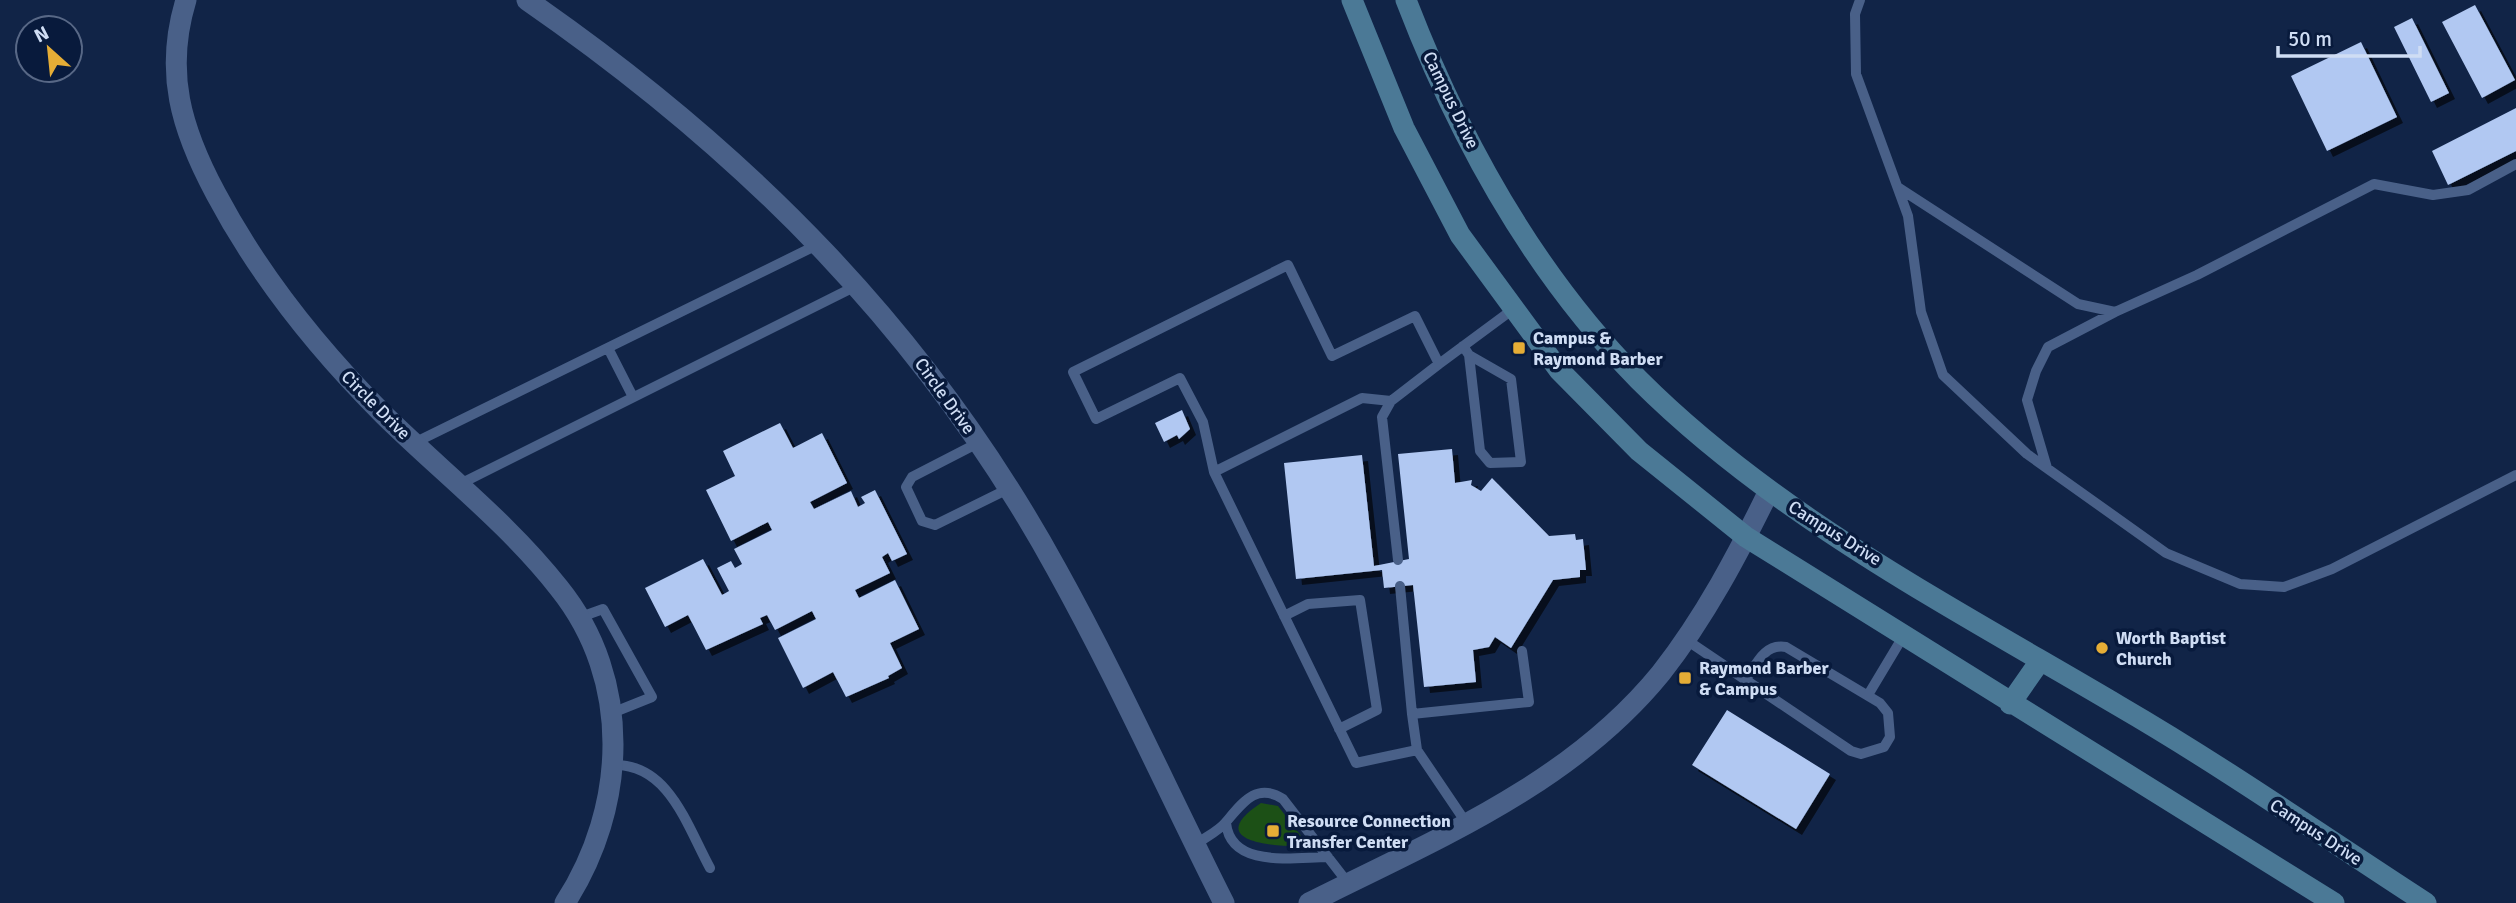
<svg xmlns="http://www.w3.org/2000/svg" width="2516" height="903" viewBox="0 0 2516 903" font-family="Signika,sans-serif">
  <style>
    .grass { fill: #1c5016 }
    .building { fill: #b1c8f2; filter: url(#shadow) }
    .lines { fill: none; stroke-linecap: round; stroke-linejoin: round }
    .lane { stroke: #496088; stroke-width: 10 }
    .street { stroke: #496088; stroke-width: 21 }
    .secondary { stroke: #4b7996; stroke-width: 21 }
    .poi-dot { fill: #e5ad36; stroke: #081a3c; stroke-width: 2.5 }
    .labels { text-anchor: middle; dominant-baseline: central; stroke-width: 7; stroke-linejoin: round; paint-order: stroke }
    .street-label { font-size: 18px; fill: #cfddf4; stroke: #081a3c }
    .poi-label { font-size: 18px; font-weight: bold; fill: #cfddf4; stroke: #081a3c; text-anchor: start }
  </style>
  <defs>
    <filter id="shadow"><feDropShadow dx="6" dy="6" stdDeviation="0" flood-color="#0009"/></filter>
  </defs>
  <rect width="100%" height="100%" fill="#112447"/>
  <path class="grass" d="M 1261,803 L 1278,806 L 1305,841 L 1303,846 C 1274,847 1202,842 1261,803 Z"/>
  <path class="building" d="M 2475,5 L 2515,80 L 2482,98 L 2442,22 Z
    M 2412,18 L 2449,93 L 2431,102 L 2394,27 Z
    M 2361,42 L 2397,117 L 2327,151 L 2291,76 Z
    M 2516,108 L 2516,151 L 2448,185 L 2432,151 Z
    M 1182,410 L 1190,429 L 1179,439 L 1177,435 L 1164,442 L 1155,423 Z
    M 780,423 L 793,448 L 822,433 L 847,483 L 810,502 L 814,509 L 851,491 L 858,507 L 865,503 L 861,497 L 875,490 L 907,554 L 892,561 L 888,553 L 882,557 L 890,573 L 855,590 L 859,598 L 895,580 L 919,629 L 890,643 L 902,668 L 888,676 L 889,678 L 846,697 L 833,672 L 803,688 L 778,638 L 816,619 L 812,611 L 775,630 L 767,615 L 760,618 L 763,624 L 706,650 L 688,615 L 665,627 L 645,588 L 703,559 L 722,595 L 729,591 L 717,568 L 731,561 L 735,568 L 742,564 L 734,549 L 772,530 L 768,522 L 731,541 L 706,490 L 735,476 L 723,451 Z
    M 1452,449 L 1455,483 L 1472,480 L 1471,485 L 1481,491 L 1492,478 L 1549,536 L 1575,534 L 1576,540 L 1583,539 L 1586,570 L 1580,570 L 1580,577 L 1553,580 L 1511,648 L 1495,637 L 1489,647 L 1473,650 L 1476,682 L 1424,687 L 1413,585 L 1384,588 L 1382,570 L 1296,579 L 1284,463 L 1362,455 L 1374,566 L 1409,559 L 1398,454 Z
    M 1727,710 L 1830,774 L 1796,829 L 1692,765 Z"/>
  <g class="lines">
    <path class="lane" d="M 1860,0 L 1855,14 L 1856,74 L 1908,216 L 1921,312 L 1943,375 L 2027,454 L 2166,553 L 2240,584 L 2284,587 L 2332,569 L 2516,475
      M 1899,188 L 2078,304 L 2115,312 L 2197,275 L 2374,184 L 2433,195 L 2468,190 L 2516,164
      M 1463,346 L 1469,355 L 1480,451 L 1490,463 L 1521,462 L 1511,379 L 1469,355
      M 608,348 L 633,397
      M 1391,401 L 1382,417 L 1398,560
      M 414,443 L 819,244
      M 978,443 L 912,477 L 906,487 L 922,521 L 935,525 L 1008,489
      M 2047,468 L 2027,400 L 2036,371 L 2048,347 L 2115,312
      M 1214,472 L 1362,398 L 1391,401 L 1439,364
      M 458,485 L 856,286
      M 1400,586 L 1412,714
      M 1284,616 L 1308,604 L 1360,600 L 1377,710 L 1339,729
      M 578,618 L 603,609 L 652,697 L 612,713
      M 1685,639 L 1851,751 L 1861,754 L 1884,747 L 1890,737 L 1888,713 L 1880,703 L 1786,647 C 1764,643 1756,665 1745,681
      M 1868,695 L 1904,635
      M 1417,750 L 1356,763 L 1214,472 L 1203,422 L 1180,378 L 1096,419 L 1073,372 L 1288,265 L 1332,356 L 1415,316 L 1439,364 L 1512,310
      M 614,765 C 669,764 687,826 710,868
      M 1226,823 C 1231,869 1294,857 1328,857
      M 1467,824 L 1417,750 L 1412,714 L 1529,702 L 1522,651
      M 1195,845 C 1204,838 1219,831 1226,822 C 1243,802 1257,782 1283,799 L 1348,883"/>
    <path class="street" d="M 186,0 C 164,72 181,129 216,194 C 260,277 318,349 384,415 C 442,472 509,524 559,588 C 633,680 627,807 565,903
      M 527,0 C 748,153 927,333 1057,570 C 1117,678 1168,792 1224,903
      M 1309,903 C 1434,840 1570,785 1661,673 C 1705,617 1738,554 1769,491"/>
    <path class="secondary" d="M 1352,0 L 1404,128 L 1460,235 L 1559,370 L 1639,451 L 1746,537 L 2334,903
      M 1406,0 C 1459,138 1534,274 1639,380 C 1775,516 1955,609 2119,706 C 2224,767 2324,837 2426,903
      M 2010,704 L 2040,661"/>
  </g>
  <g class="poi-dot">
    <rect x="1512" y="341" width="14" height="14" rx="3.5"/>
    <circle cx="2102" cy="648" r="7"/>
    <rect x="1678" y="671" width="14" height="14" rx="3.5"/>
    <rect x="1266" y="824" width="14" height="14" rx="3.5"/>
  </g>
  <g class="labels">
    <g class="street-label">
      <text transform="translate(1451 100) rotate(64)">Campus Drive</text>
      <text transform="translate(945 396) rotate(54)">Circle Drive</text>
      <text transform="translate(376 405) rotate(45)">Circle Drive</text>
      <text transform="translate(1835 533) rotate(32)">Campus Drive</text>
      <text transform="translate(2316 832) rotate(33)">Campus Drive</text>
    </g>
    <g class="poi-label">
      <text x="1533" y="338">Campus &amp;<tspan x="1533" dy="21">Raymond Barber</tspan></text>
      <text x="2116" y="638">Worth Baptist<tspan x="2116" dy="21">Church</tspan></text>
      <text x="1699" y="668">Raymond Barber<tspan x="1699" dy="21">&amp; Campus</tspan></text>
      <text x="1287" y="821">Resource Connection<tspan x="1287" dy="21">Transfer Center</tspan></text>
    </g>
  </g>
  <g transform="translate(49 49) rotate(333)"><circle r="33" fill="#081a3c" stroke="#586886" stroke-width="2"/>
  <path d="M0-5L12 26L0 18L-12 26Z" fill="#e5ad36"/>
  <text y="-10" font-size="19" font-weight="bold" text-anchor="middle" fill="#cfddf4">N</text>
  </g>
  <path d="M2278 46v10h142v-10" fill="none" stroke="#cfddf4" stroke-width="3.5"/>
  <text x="2288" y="46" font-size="21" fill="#cfddf4" stroke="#081a3c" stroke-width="5" paint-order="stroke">50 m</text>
</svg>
